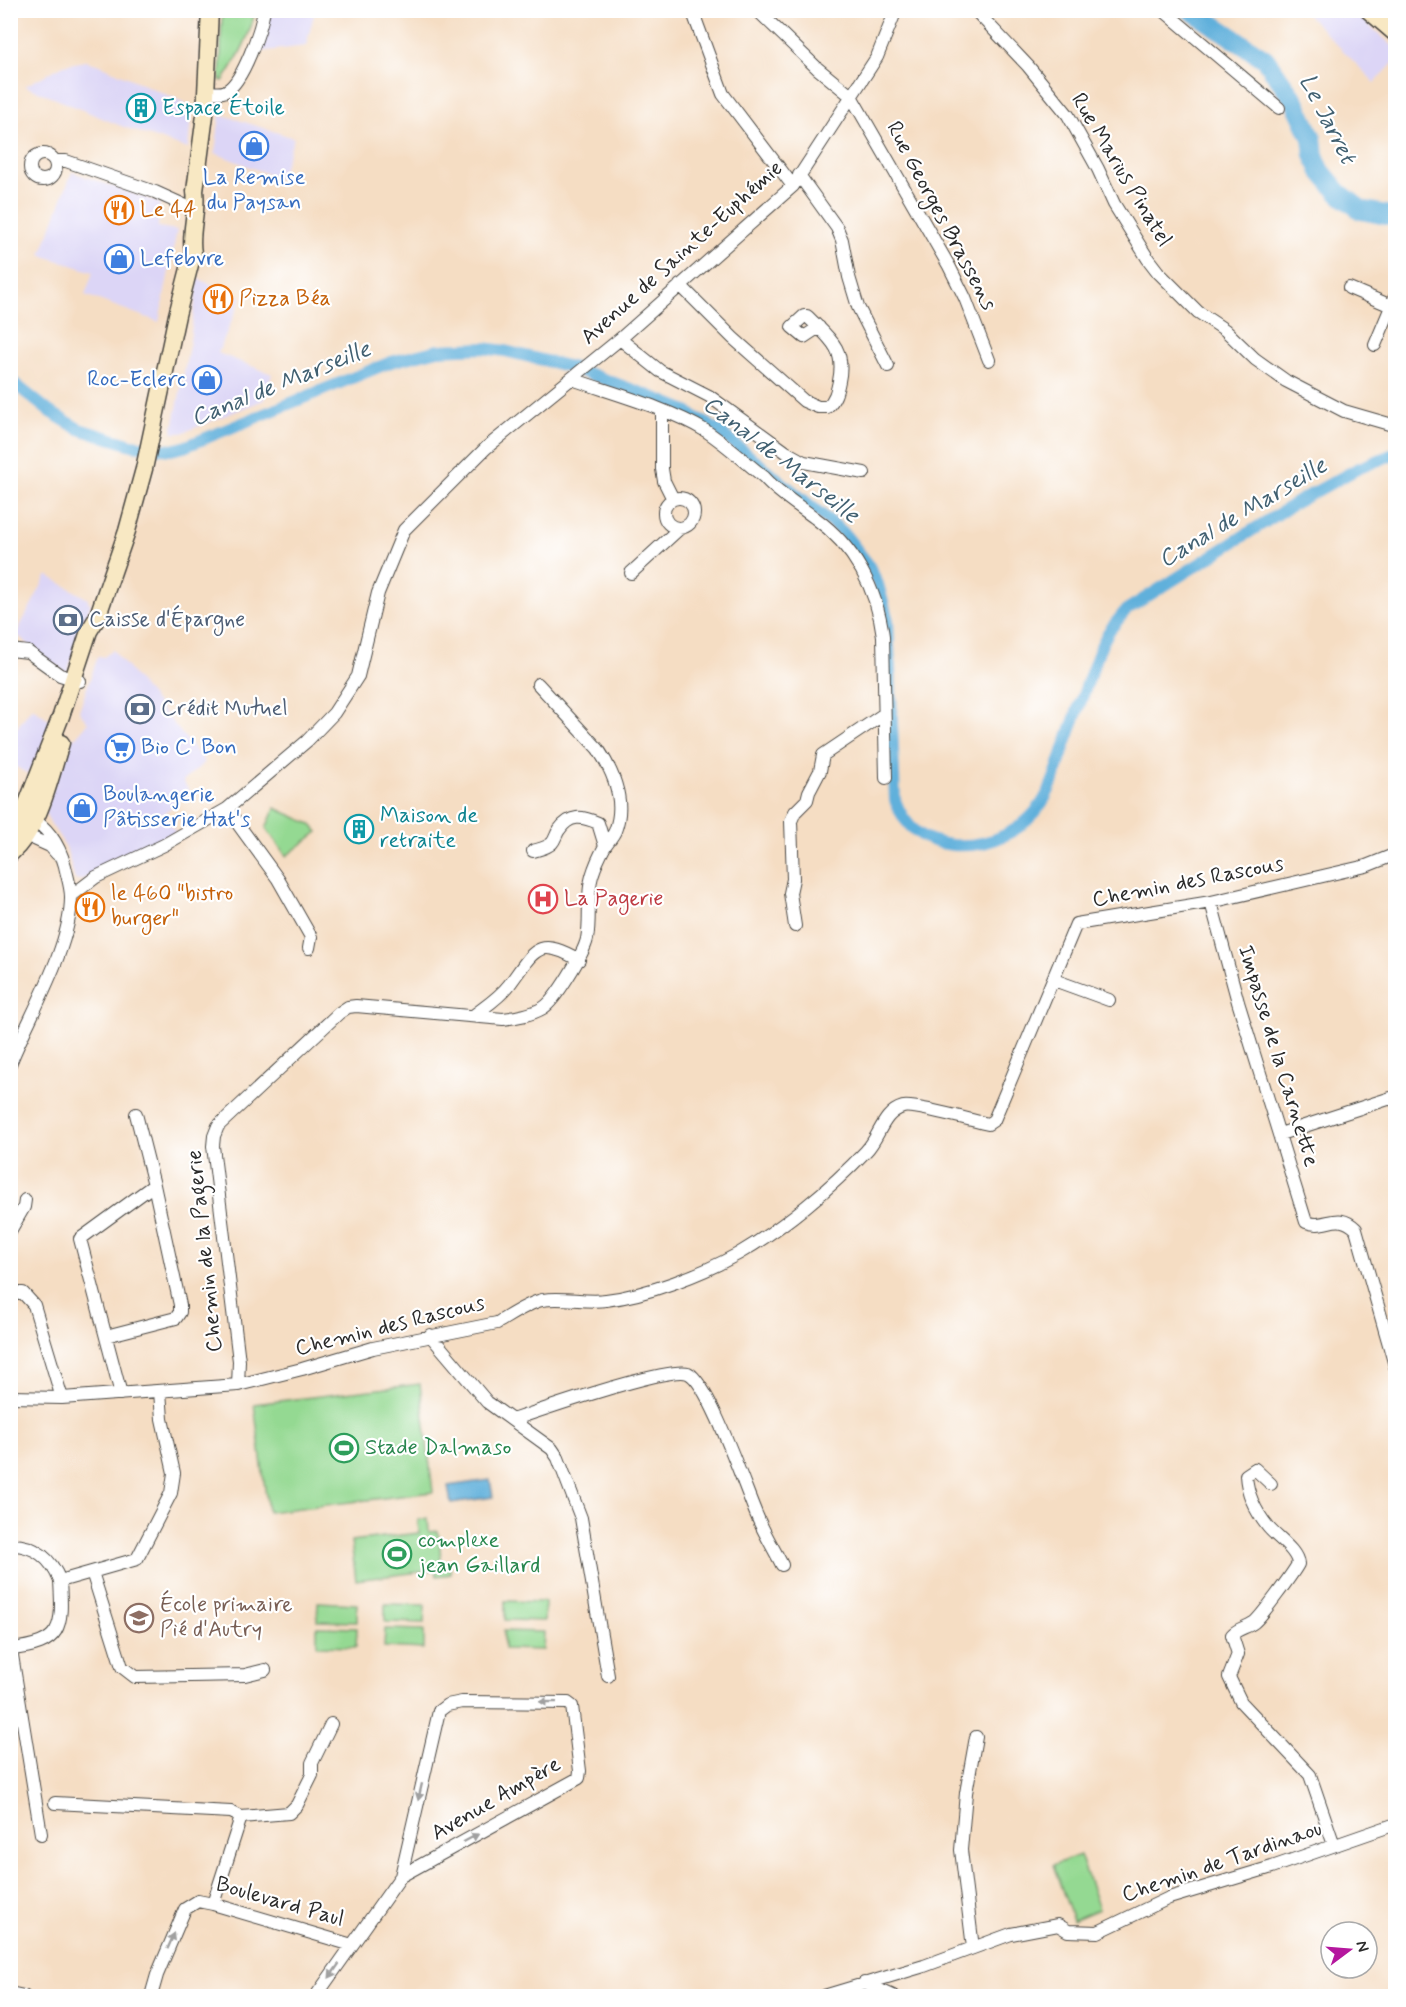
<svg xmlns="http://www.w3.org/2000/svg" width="1406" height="2007" viewBox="0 0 1406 2007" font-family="Mynerve,sans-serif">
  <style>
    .built { fill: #dcd5f6 }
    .green { fill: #94d992; stroke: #60825e; stroke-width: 1.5 }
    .water { fill: #61b0db; stroke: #466e83; stroke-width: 1.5 }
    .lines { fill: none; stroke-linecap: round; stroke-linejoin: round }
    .canal { stroke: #61b0db; stroke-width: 12 }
    .river { stroke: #61b0db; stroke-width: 20 }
    .street-casing { stroke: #494642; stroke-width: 14 }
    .secondary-casing { stroke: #494642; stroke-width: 19 }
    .street { stroke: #fff; stroke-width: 12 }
    .secondary { stroke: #f8e8c3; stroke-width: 16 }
    .oneway { fill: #a0a0a0 }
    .labels { text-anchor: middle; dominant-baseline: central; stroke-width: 4.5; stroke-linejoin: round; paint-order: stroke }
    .culture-label { font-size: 22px; fill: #0d838f; stroke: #fff; text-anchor: start }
    .street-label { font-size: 22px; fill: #2b2b2b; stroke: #fff }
    .shop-label { font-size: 22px; fill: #366cbe; stroke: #fff; text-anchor: start }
    .food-label { font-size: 22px; fill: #c56008; stroke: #fff; text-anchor: start }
    .service-label { font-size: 22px; fill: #4e5e75; stroke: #fff; text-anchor: start }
    .health-label { font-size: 22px; fill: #be3a42; stroke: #fff; text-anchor: start }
    .leisure-label { font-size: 22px; fill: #27864d; stroke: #fff; text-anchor: start }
    .education-label { font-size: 22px; fill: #785e54; stroke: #fff; text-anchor: start }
    .water-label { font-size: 24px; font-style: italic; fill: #416071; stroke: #fff }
  </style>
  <rect width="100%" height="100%" fill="#fff"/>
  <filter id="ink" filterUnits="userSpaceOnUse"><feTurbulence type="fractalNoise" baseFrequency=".0167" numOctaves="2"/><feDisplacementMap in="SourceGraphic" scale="12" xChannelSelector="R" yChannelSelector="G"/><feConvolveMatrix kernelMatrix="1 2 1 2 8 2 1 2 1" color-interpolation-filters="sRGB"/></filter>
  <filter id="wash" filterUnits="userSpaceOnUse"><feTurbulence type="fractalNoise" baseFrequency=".008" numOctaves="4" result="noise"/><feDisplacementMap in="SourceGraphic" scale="24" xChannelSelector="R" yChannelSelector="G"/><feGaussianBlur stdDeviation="1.35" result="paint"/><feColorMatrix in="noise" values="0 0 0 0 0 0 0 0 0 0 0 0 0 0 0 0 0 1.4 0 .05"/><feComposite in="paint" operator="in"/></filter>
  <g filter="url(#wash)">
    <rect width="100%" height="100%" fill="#f5ddc3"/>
    <path class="built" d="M 269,11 L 315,11 L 306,46 L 258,52 L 264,35 Z
      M 1304,11 L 1353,11 L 1395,48 L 1395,61 L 1375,83 Z
      M 86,61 L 100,65 L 192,106 L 188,149 L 121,126 L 25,86 L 64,65 Z
      M 220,114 L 294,138 L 280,179 L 215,153 Z
      M 72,172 L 160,203 L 158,227 L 177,230 L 159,322 L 85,295 L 93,272 L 41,255 Z
      M 198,279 L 242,297 L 218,353 L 272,374 L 264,400 L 182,433 L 172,433 L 190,341 Z
      M 47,575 L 88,599 L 88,602 L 91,603 L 67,673 L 29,648 L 27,643 L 16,634 Z
      M 113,650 L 205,762 L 183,781 L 190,792 L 162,815 L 176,832 L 109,862 L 83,880 L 75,880 L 66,847 L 49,821 L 45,812 L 69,739 L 76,737 L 88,723 L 79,711 L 98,656 L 104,657 Z
      M 32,707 L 51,721 L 41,750 L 28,774 L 11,764 L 10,737 Z"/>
    <path class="green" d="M 222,11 L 255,11 C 250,37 238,59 223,81 L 220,80 Z
      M 275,808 L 311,824 L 318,832 L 286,856 L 266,828 Z
      M 420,1384 L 433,1492 L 268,1512 L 254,1404 Z
      M 428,1518 L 429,1532 L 438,1531 L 442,1567 L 450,1567 L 451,1574 L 437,1576 L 435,1570 L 356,1580 L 351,1541 L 419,1533 L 418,1520 Z
      M 505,1601 L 545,1602 L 544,1621 L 505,1620 Z
      M 318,1602 L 357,1604 L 357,1622 L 317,1621 Z
      M 385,1604 L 425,1605 L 424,1623 L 385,1622 Z
      M 317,1627 L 357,1628 L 356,1647 L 317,1646 Z
      M 385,1629 L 424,1630 L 424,1649 L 384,1647 Z
      M 504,1631 L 544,1632 L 543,1650 L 504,1649 Z
      M 1080,1855 L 1099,1909 L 1073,1920 L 1053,1865 Z"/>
    <path class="water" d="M 490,1480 L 493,1497 L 451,1503 L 448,1486 Z"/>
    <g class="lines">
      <path class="canal" d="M 10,380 L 50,412 L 79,429 L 132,445 L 171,450 L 184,447 L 391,362 L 438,350 L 483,348 L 505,351 L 571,367 L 660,400 L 682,409 L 720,432 L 843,532 L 868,564 L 878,584 L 888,620 L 895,800 C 905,828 923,842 952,845 C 989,848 1026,831 1045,798 C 1056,779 1061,755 1069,734 C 1080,704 1090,674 1102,644 L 1109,631 L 1126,610 L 1297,502 L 1357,469 L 1396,453"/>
      <path class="river" d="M 1191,10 L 1265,59 L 1295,101 L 1312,138 L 1314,155 L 1320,170 L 1339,193 L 1361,210 L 1396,217"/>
    </g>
  </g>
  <g filter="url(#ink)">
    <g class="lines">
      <g class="street-casing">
        <path id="street" d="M 692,10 L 723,94 L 793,186
          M 757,10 L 817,68 L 851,96 L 949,266 L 965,298 L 989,360
          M 975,10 L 1028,66 L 1068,115 L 1098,169 L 1114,204 L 1148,259 L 1158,272 L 1198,312 L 1225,330 L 1255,359 L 1286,381 L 1344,411 L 1396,426
          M 1163,10 L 1279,108
          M 207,92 C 213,92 220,94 226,91 C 243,82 261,29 264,10
          M30 167a13 13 0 1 1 26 0a13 13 0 1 1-26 0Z
          M 55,161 L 66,161 L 155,192 L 197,211
          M 799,175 L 837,228 L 842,240 L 849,277 L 858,307 L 888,366
          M 680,285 L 733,338 L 804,401 L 818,407 L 827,407 C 835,400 837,391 839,381 C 846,348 829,338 807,316 L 804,316 L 792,327 L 804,337 L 819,327
          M 1349,288 L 1396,308
          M 620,339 L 660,371 L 709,396 L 786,452 L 804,462 L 864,473
          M 1375,345 L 1396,295
          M 572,379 C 615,394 668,408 706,431 C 727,445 745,462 764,477 C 779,494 798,505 815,518 C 854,546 877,589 883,636 L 886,778
          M 662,411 L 662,469 L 664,481 L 673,499
          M664 513a15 15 0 1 1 30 0a15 15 0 1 1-30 0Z
          M 631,573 L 680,528
          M 10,650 L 28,652 L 60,675 L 80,681
          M 227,809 L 278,879 L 311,937 L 309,948
          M 19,832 L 50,846 L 57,854
          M 533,851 C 539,849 547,848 552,843 C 555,840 556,834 559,830 C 570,814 582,816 598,823 L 605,846
          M 71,896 L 96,877 L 164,845 L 227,809 L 307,741 L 334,713 L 358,676 L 378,593 L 404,530 L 486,448 L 620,339 L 793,186 L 877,57 L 896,10
          M 1211,902 L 1238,1002 L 1306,1222 C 1326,1230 1337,1210 1356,1229 L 1396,1369
          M 795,926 L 790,893 L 793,879 L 791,821 L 795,812 L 807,800 L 809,792 L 820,771 L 823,755 L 884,714
          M 1054,980 L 1109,1000
          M 473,1016 C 486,1006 499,998 509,985 C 534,952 536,935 579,960
          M 10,1064 C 29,1016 71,948 71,897 C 71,887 67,876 65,866 C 59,844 48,827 28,816
          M 1280,1134 L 1391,1098 L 1396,1102
          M 10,1231 L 24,1207 L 25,1200
          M 10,1293 L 23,1293 L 34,1305 L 62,1398
          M 430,1335 L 487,1402 L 552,1449 L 558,1458 L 581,1518 L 608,1676
          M 106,1336 L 176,1318 L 180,1312 L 180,1305 L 154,1185 L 136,1114
          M 238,1385 L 239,1361 L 213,1146 L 214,1136 L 218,1126 L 339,1013 L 348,1007 L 356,1006 L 503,1019 C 517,1017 531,1015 543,1008 C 555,1001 584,953 587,939 C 591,918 586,896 592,876 C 595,866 600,855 605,846 C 608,841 613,836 615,831 C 626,803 614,773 598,749 L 538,684
          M 121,1394 L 80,1239 L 154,1185
          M 10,1397 L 62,1398 L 238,1385 L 302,1369 L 373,1348 L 497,1323 C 511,1315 526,1304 542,1300 C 562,1296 585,1303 606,1300 C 648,1295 702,1274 738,1254 C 783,1228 831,1188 866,1151 C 880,1137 882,1113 903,1107 C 913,1104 974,1121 988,1124 L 994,1120 L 1076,924 L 1211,902 L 1366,866 L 1396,854
          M 512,1420 C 538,1411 668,1366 688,1373 C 709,1382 746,1491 757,1516 C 764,1533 774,1549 782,1565
          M 1271,1484 L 1255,1469 L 1246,1475 C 1247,1494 1256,1512 1268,1527 C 1277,1538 1297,1550 1298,1564 C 1293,1573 1260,1619 1253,1623 C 1246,1628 1238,1628 1232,1635 L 1238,1654 L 1229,1677 L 1241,1702 L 1310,1775 L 1334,1845
          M 10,1545 C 35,1544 52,1560 60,1581
          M 92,1572 L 122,1667 L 135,1677 L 245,1675 L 265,1670
          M 10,1649 C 62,1644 63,1628 60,1581 L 137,1559 L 171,1493 L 174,1473 L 162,1419 L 160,1391
          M 11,1649 L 41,1834
          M 55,1803 L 231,1812 L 241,1817
          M 213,1904 L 241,1817 L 289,1813 L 297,1805 L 312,1775 L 312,1763 L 331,1724
          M 973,1948 L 961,1850 L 966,1793 L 976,1737
          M 864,1983 L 893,1996
          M 10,1993 L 24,1996
          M 151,1996 L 157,1975 L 185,1909 L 198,1901 L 213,1904 L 352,1945
          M 316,1996 L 401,1876 L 439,1711 L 447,1705 L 462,1702 L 568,1703 L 572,1706 L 580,1771 L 579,1778 L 401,1876
          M 824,1996 L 924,1966 L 1011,1934 L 1058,1925 L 1068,1931 L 1098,1932 L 1169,1898 L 1272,1867 L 1396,1824"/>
      </g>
      <g class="secondary-casing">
        <path id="secondary" d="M 1368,10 L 1396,34
          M 10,833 L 26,806 L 61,716 L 89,631 L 97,618 L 127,531 L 144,469 L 177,315 L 193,253 C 189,233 198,212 195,191 L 205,115 L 210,10
          M 10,854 C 41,826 49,780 61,743"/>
      </g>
      <use href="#street" class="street"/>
      <use href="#secondary" class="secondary"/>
    </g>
    <defs><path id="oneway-solid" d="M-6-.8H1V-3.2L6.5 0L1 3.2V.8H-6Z" transform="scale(1.5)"/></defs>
    <g class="oneway">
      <use href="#oneway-solid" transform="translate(548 1702) rotate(-179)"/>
      <use href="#oneway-solid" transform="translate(420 1792) rotate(103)"/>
      <use href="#oneway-solid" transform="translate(471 1838) rotate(-28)"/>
      <use href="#oneway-solid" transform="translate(171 1941) rotate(-66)"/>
      <use href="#oneway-solid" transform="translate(334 1971) rotate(125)"/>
    </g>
  </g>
  <defs>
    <g id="building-ring" transform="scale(1.5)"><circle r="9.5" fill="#fff" stroke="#0f9aa8" stroke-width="1.5"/><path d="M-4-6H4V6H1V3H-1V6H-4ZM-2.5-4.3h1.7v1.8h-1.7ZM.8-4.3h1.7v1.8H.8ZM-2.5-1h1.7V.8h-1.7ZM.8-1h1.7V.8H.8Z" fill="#0f9aa8"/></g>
    <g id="shop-ring" transform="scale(1.5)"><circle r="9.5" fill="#fff" stroke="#3f7fe0" stroke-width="1.5"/><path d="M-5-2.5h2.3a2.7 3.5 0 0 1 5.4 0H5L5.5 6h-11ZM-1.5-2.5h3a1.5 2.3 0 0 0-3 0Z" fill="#3f7fe0"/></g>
    <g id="restaurant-ring" transform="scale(1.5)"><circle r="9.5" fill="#fff" stroke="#e8710a" stroke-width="1.5"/><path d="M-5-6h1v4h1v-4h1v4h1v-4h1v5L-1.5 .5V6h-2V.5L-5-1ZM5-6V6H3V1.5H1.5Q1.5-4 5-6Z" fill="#e8710a"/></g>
    <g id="bank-ring" transform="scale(1.5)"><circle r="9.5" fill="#fff" stroke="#5c6f8a" stroke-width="1.5"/><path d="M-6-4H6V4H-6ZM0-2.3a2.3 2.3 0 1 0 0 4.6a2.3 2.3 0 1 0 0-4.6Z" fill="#5c6f8a"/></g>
    <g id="supermarket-ring" transform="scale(1.5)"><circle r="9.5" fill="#fff" stroke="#3f7fe0" stroke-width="1.5"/><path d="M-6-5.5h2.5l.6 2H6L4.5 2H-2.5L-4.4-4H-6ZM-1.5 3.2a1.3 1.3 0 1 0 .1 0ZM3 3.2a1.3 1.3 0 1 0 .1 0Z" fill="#3f7fe0"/></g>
    <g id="hospital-ring" transform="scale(1.5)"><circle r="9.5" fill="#fff" stroke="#e0444e" stroke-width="1.5"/><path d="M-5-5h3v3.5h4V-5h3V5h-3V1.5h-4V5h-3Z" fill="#e0444e"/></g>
    <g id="stadium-ring" transform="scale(1.5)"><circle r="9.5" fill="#fff" stroke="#2e9e5b" stroke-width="1.5"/><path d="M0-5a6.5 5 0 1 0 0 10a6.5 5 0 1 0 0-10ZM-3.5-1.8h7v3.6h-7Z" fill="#2e9e5b"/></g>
    <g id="school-ring" transform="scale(1.5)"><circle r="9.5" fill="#fff" stroke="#8d6e63" stroke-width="1.5"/><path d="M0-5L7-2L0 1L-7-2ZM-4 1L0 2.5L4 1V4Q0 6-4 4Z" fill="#8d6e63"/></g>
  </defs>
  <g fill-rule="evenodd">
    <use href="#building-ring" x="141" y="108"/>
    <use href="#shop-ring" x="254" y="146"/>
    <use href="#restaurant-ring" x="119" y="210"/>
    <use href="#shop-ring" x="119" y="259"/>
    <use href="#restaurant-ring" x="218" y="299"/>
    <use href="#shop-ring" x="207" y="380"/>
    <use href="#bank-ring" x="68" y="620"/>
    <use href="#bank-ring" x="140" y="709"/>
    <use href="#supermarket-ring" x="120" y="748"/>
    <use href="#shop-ring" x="82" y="808"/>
    <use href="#building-ring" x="359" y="829"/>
    <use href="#hospital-ring" x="543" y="899"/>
    <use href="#restaurant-ring" x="90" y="907"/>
    <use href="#stadium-ring" x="344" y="1448"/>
    <use href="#stadium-ring" x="397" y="1554"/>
    <use href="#school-ring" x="139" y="1618"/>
  </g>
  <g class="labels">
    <g class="culture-label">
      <text x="162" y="108">Espace Étoile</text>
      <text x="380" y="816">Maison de<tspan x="380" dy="25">retraite</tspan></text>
    </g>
    <g class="street-label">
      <text transform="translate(1121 170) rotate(59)">Rue Marius Pinatel</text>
      <text transform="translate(941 216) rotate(62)">Rue Georges Brassens</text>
      <text transform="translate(682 253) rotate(-42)">Avenue de Sainte-Euphémie</text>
      <text transform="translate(1188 882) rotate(-11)">Chemin des Rascous</text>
      <text transform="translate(1278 1056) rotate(73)">Impasse de la Carnette</text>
      <text transform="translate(205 1251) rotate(-96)">Chemin de la Pagerie</text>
      <text transform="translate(390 1326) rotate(-14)">Chemin des Rascous</text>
      <text transform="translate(496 1799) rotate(-30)">Avenue Ampère</text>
      <text transform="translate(1222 1862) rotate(-19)">Chemin de Tardinaou</text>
      <text transform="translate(280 1902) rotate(16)">Boulevard Paul</text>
    </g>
    <g class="shop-label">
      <text x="254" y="178" text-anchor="middle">La Remise<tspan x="254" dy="25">du Paysan</tspan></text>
      <text x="140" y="259">Lefebvre</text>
      <text x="186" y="380" text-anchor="end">Roc-Eclerc</text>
      <text x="141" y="748">Bio C' Bon</text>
      <text x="103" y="795">Boulangerie<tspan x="103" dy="25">Pâtisserie Hat's</tspan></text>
    </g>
    <g class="food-label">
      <text x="140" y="210">Le 44</text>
      <text x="239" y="299">Pizza Béa</text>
      <text x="111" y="894">le 460 "bistro<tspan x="111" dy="25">burger"</tspan></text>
    </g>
    <g class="service-label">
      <text x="89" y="620">Caisse d'Épargne</text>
      <text x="161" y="709">Crédit Mutuel</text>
    </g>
    <g class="health-label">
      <text x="564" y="899">La Pagerie</text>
    </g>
    <g class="leisure-label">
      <text x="365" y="1448">Stade Dalmaso</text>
      <text x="418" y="1541">complexe<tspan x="418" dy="25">jean Gaillard</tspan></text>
    </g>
    <g class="education-label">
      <text x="160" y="1605">École primaire<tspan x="160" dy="25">Pié d'Autry</tspan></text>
    </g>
    <g class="water-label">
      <text transform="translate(1327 119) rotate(63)">Le Jarret</text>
      <text transform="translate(281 384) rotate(-22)">Canal de Marseille</text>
      <text transform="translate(781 460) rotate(38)">Canal de Marseille</text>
      <text transform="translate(1243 513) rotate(-31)">Canal de Marseille</text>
    </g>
  </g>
  <rect width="1406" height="2007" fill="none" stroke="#fff" stroke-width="36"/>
  <g transform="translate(1349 1950) rotate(74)"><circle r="28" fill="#ffffff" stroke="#aaaaaa" stroke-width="1.5"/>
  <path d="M0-4.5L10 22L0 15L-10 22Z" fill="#b5179e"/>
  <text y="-9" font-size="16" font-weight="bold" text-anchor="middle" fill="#2b2b2b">N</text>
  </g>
</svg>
